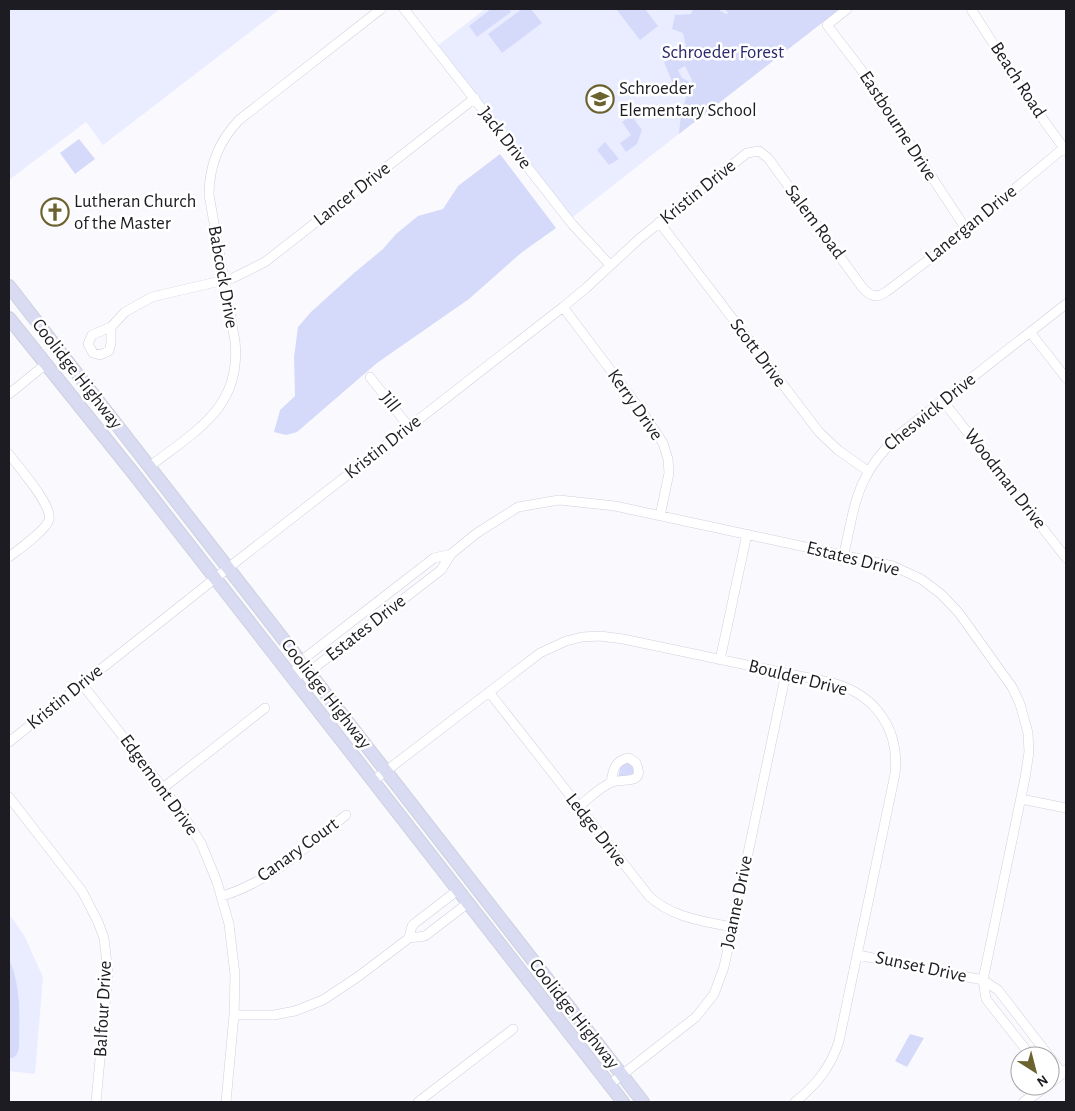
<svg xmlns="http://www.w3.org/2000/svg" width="1075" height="1111" viewBox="0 0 1075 1111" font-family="'Alegreya Sans',sans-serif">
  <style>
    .built { fill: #eaedff }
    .green { fill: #d5dafa }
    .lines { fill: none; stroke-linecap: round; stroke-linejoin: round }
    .minor-casing { stroke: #ced0de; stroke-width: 10 }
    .tertiary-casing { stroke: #ced0de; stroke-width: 11 }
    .secondary-casing { stroke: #ced0de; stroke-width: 14 }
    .minor { stroke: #fff; stroke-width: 9 }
    .tertiary { stroke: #fff; stroke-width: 10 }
    .secondary { stroke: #d9dbf2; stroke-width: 12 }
    .labels { text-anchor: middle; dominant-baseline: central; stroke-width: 5; stroke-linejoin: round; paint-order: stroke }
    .park-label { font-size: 19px; fill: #2b296b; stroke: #fff }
    .street-label { font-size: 19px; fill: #1c1c22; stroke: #fff }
    .poi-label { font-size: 19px; fill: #1c1c22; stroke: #fff; text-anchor: start }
  </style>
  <rect width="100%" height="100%" fill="#fafafe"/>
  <path class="built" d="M 9,9 L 280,9 L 103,145 L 86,122 L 9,180 Z
    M 485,9 L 724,9 L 767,65 L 569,220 L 436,47 Z
    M 9,914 L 24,935 L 43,977 L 35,1074 L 9,1071 Z"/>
  <path class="green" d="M 491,9 L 509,9 L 511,12 L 477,37 L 469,26 Z
    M 522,9 L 531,9 L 542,23 L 502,53 L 488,34 Z
    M 616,9 L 645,9 L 658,26 L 640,40 Z
    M 693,9 L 717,9 L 726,14 L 728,13 L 724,9 L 840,9 L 679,134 L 681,113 L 692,80 L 685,66 L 678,70 L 682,78 L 690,82 L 686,89 L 673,84 L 664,62 L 680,55 L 684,64 L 680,49 L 686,46 L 683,33 L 672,29 L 675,15 L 691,14 Z
    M 631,115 L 642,130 L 637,144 L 626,152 L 620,143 L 631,135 L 622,122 Z
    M 79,139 L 95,159 L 75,174 L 60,153 Z
    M 605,142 L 619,159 L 609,165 L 597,150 Z
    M 500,154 L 556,228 L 521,253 L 469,299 L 377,363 L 297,432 L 286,435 L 274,432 L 280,410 L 295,396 L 294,357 L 298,327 L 311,312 L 354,273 L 383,249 L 396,234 L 418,216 L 443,209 L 458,186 Z
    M 630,762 L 634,768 L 633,774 L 618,778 L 621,764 Z
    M 9,959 C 22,988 19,1017 19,1048 L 17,1054 L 13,1058 L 9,1058 Z
    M 910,1034 L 924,1038 L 907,1067 L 895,1061 Z"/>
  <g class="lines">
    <g class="minor-casing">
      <path id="minor" d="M 404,9 L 572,224 L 610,265
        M 847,9 L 827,25 L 860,68 L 966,229
        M 971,9 L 1032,104 L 1066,151
        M 659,222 L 819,432 L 838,450 L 868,471
        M 563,307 L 645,416 L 663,443 L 668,459 L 669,473 L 660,516
        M 111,327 L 111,343 L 109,351 L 100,355 L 93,353 L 88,344 L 92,335 L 111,327 L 125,312 L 152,297 L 233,278 L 265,262 L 475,98
        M 1030,332 L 1066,378
        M 370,377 L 409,427
        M 9,394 L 46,364
        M 943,401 L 1066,558
        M 9,454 C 18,467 53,505 49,520 C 46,530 18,550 9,557
        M 149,467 C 195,431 242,408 235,341 L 209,195 C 209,165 219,141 239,120 L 381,9
        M 844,554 C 856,499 857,474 900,434 L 1066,304
        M 720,660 L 747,534
        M 292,677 L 309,672 L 441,570 L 451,554 L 477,533 L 518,507 L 559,500 L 615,506 L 893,566 L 921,579 L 941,594 L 959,613 L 1012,687 L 1020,704 L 1028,733 L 1029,752 L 1025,778 L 983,980 L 986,999 L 1031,1056
        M 292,677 L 301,661 L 434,558 L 451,554
        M 82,684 L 177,806 L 201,843 L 217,882 L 229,924 L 235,975 L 234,1015 L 226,1102
        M 489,692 L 649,896 C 671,917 702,921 732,927
        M 9,742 L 237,561 L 563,307 L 586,288 L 639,239 L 747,153 L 759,151 L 768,158 L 862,287 C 870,296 876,299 886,292 L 944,248 L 1066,146
        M 373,781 L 540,653 L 566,641 L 582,637 L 600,636 L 623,639 L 833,683 C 876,695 900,730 895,774 L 839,1041 C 831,1067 816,1085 795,1102
        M 163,788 L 265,708
        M 9,797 L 82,891 L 98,922 L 104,938 L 108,973 L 96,1102
        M 1021,799 L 1066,808
        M 578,807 C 588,799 598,789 610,783 C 619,777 647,787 636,763 L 629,758 C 615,760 613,770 611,782
        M 222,896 C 270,882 308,845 346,815
        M 409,938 L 412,926 L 415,923 L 458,890
        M 858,955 L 983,980 L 998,990 L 1049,1056
        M 234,1015 L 274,1015 L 295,1011 L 323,1000 L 359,976 L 409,938 L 425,936 L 468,903
        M 1050,1057 L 1062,1073
        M 609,1085 L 696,1017 L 714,994 L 724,967 L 786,673
        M 418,1102 L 513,1029"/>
    </g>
    <g class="tertiary-casing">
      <path id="tertiary" d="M 1050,1083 L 1066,1070
        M 1024,1102 L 1046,1086"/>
    </g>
    <g class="secondary-casing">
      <path id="secondary" d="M 9,286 L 643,1102
        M 9,318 L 134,474 L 623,1102"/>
    </g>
    <use href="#minor" class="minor"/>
    <use href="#tertiary" class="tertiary"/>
    <use href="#secondary" class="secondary"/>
  </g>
  <defs>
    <g id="school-ring" transform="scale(1.4375)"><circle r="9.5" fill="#fff" stroke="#6b622f" stroke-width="1.5"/><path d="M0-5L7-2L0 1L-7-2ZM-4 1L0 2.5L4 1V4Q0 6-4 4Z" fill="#6b622f"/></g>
    <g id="church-ring" transform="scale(1.4375)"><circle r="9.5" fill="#fff" stroke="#6b622f" stroke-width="1.5"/><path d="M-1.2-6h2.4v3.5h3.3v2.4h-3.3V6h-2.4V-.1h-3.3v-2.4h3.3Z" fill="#6b622f"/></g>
  </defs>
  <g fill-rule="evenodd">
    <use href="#school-ring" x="600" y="99"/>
    <use href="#church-ring" x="55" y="212"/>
  </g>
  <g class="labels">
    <g class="park-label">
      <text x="723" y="52">Schroeder Forest</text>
    </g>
    <g class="street-label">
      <text transform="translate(1018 80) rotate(57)">Beach Road</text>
      <text transform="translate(898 126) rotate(57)">Eastbourne Drive</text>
      <text transform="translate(505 138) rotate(52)">Jack Drive</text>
      <text transform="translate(698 192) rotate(-39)">Kristin Drive</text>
      <text transform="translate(352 194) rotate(-38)">Lancer Drive</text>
      <text transform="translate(815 222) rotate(53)">Salem Road</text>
      <text transform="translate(971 224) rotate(-39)">Lanergan Drive</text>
      <text transform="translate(223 277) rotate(80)">Babcock Drive</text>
      <text transform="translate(758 353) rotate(53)">Scott Drive</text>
      <text transform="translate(77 374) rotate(52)">Coolidge Highway</text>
      <text transform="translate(390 402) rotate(52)">Jill</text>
      <text transform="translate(635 405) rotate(55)">Kerry Drive</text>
      <text transform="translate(930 412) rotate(-39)">Cheswick Drive</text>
      <text transform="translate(383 447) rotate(-38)">Kristin Drive</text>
      <text transform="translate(1005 479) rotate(52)">Woodman Drive</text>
      <text transform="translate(853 559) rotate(14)">Estates Drive</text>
      <text transform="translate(366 628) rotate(-38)">Estates Drive</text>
      <text transform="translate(798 678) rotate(14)">Boulder Drive</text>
      <text transform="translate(326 694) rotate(52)">Coolidge Highway</text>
      <text transform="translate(65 697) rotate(-39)">Kristin Drive</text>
      <text transform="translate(159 785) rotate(54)">Edgemont Drive</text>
      <text transform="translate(596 830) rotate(52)">Ledge Drive</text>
      <text transform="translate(298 850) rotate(-36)">Canary Court</text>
      <text transform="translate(737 902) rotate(-78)">Joanne Drive</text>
      <text transform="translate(921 967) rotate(12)">Sunset Drive</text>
      <text transform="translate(103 1009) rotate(-87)">Balfour Drive</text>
      <text transform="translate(574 1014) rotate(52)">Coolidge Highway</text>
    </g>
    <g class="poi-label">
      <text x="619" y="88">Schroeder<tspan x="619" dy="22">Elementary School</tspan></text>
      <text x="74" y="201">Lutheran Church<tspan x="74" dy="22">of the Master</tspan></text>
    </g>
  </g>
  <rect width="1075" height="1111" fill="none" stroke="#1c1c22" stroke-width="20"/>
  <g transform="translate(1035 1071) rotate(144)"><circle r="24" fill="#ffffff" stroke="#a4a4a7"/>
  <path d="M0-4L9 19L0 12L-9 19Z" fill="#6b622f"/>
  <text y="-8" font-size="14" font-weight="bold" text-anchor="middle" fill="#1c1c22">N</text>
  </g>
</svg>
